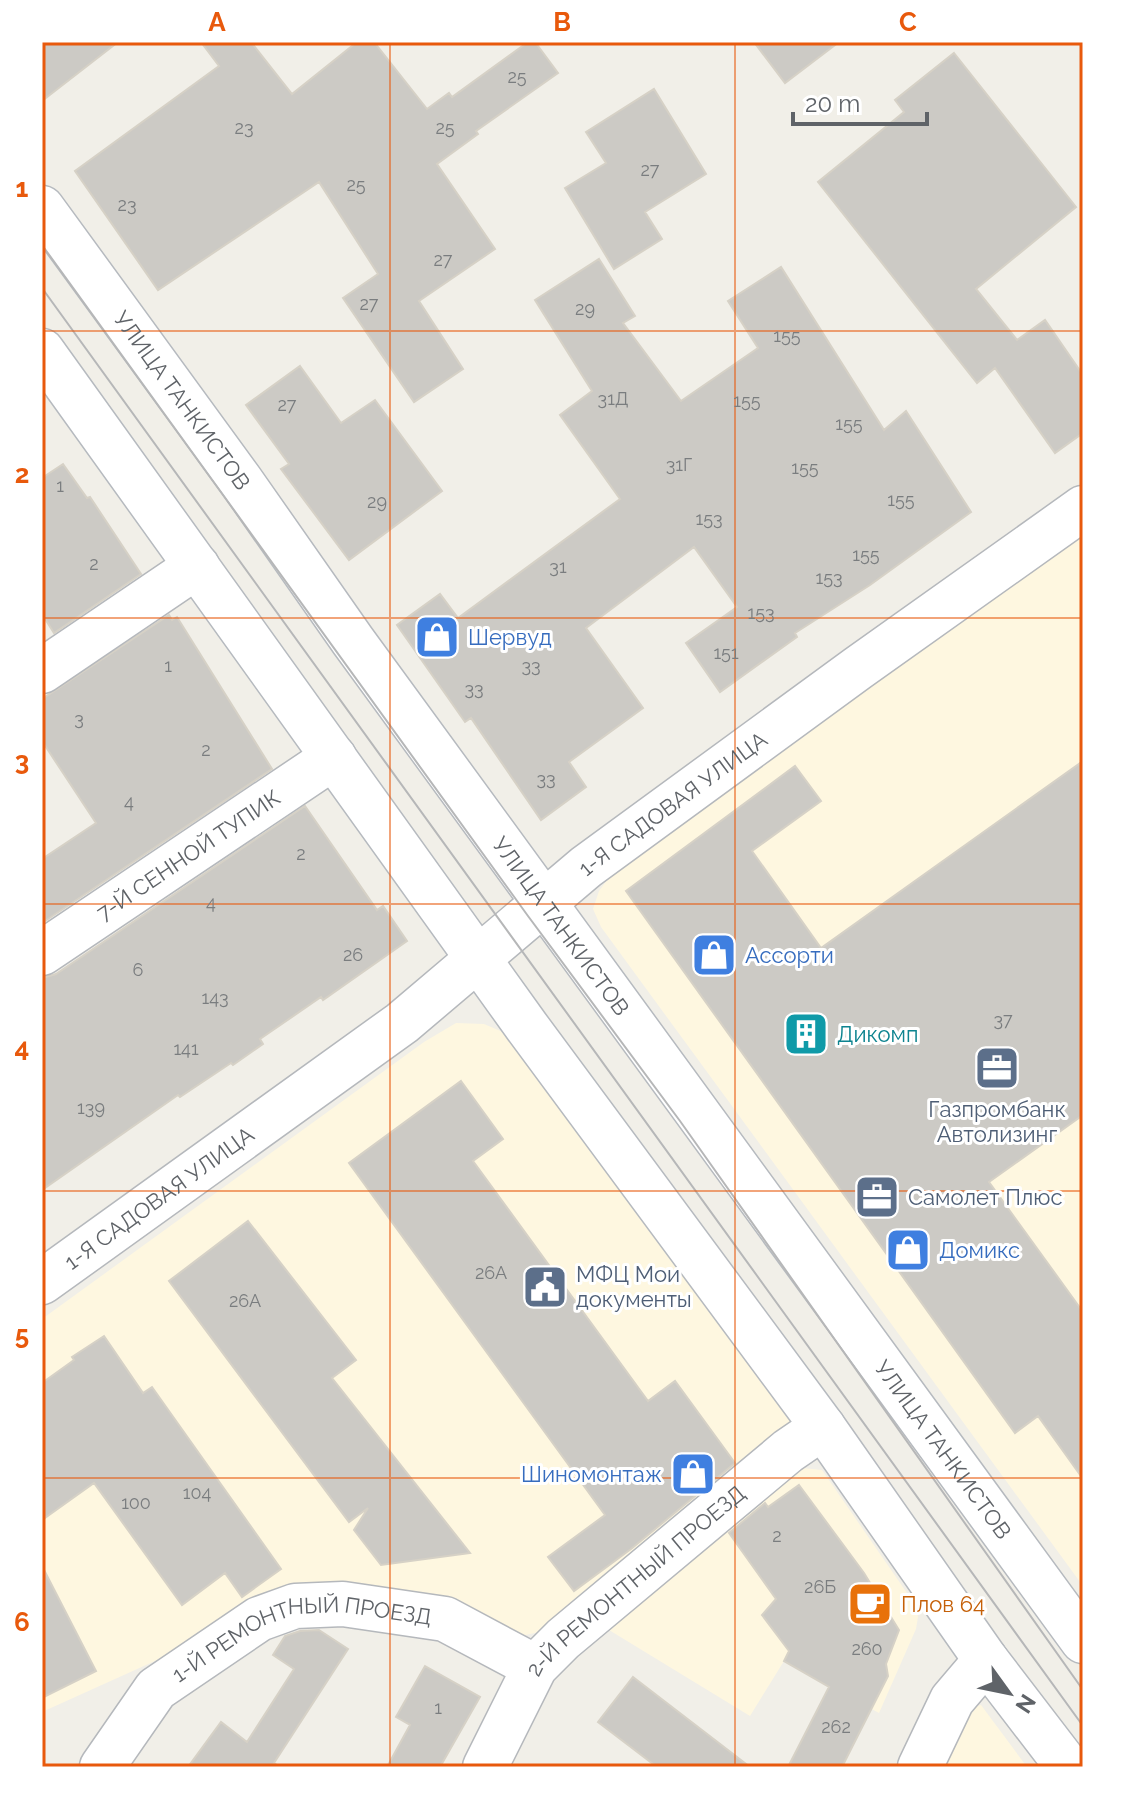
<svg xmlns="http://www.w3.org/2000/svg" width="1125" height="1809" viewBox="0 0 1125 1809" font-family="Raleway,sans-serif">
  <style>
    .commercial { fill: #fef7e0 }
    .building { fill: #cccac5; stroke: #d6d1c6; stroke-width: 2 }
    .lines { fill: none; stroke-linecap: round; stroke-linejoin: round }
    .street-casing { stroke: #b5b8bc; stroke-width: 47 }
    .secondary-casing { stroke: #b6babf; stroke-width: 47 }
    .street { stroke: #fff; stroke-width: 44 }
    .secondary { stroke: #fff; stroke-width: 44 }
    .tram { stroke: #b6b7b8; stroke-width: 2 }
    .grid { fill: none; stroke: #e8590c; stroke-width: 2; stroke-opacity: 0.55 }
    .labels { text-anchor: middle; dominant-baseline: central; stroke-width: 6; stroke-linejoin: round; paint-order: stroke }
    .number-label { font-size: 18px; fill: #7a7d7f }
    .street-label { font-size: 22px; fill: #5f6368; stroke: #fff }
    .shop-label { font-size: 22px; fill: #366cbe; stroke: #fff; text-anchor: start }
    .culture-label { font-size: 22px; fill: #0d838f; stroke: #fff; text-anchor: start }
    .service-label { font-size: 22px; fill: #4e5e75; stroke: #fff; text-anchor: start }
    .food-label { font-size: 22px; fill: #c56008; stroke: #fff; text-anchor: start }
    .neatline { fill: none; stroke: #e8590c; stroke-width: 3 }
    .grid-label { font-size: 26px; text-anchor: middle; font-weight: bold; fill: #e8590c }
  </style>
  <rect width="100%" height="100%" fill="#f1efe8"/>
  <path class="commercial" d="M 1083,536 L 1083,1586 L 601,927 L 593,909 L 599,891 L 615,869 Z
    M 456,1023 L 484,1024 L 510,1035 L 796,1425 L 544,1631 L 521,1636 L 347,1592 L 177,1651 L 42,1712 L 42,1319 L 424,1042 Z
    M 802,1468 L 822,1470 L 916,1606 L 918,1617 L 916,1629 L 879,1713 L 784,1661 L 750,1716 L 609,1630 L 715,1532 Z
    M 981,1705 L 1027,1767 L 935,1767 L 967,1708 Z"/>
  <path class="building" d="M 42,42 L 118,42 L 42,101 Z
    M 201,42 L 251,42 L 292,94 L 357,42 L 374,42 L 427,109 L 449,93 L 452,97 L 528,42 L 535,42 L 558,73 L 476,131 L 478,134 L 437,164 L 495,249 L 419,301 L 463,369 L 414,402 L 343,298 L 378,274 L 319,182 L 158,290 L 75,171 L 219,66 Z
    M 754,42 L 839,42 L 785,83 Z
    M 954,53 L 1076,207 L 976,289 L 1017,340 L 1045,320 L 1083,375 L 1083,433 L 1055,453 L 995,368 L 977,383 L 818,182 L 904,112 L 895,100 Z
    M 654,89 L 706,174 L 645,212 L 662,239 L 614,269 L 565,188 L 606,163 L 586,132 Z
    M 599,259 L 635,316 L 623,323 L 681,401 L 758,348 L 728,301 L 781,267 L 884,430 L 906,411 L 971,512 L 870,585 L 795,633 L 797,637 L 720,692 L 686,643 L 737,607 L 694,547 L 586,628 L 643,708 L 569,762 L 586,787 L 541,820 L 471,718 L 465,722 L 397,625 L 440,594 L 458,618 L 620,499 L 560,415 L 592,391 L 535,300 Z
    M 300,366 L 341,423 L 375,400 L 442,491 L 349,560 L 281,469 L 289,464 L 246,405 Z
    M 63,464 L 87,498 L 90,497 L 141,574 L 54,633 L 42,614 L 42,478 Z
    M 169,615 L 172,620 L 177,617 L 272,769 L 42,923 L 42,859 L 96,823 L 42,741 L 42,699 Z
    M 1083,761 L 1083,1115 L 989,1182 L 1083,1312 L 1083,1479 L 1038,1416 L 1015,1433 L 626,891 L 795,766 L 821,801 L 752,851 L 821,948 Z
    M 305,806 L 377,910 L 383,906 L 407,941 L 323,1000 L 321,997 L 260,1039 L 263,1044 L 233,1065 L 231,1063 L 180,1097 L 178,1095 L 42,1190 L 42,978 L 56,974 Z
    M 461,1081 L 503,1139 L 473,1161 L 648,1401 L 675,1381 L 735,1463 L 631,1549 L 574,1591 L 548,1557 L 605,1515 L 349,1163 Z
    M 248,1221 L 356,1360 L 332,1378 L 470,1553 L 381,1565 L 354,1530 L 368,1508 L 349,1522 L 169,1281 Z
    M 104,1336 L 143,1393 L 152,1387 L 281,1569 L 242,1597 L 225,1573 L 182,1605 L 94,1483 L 42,1520 L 42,1383 L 74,1360 L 72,1357 Z
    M 799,1485 L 864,1573 L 899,1630 L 886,1664 L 888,1676 L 842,1767 L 788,1767 L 829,1687 L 784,1661 L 789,1651 L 762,1615 L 776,1599 L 729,1533 L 765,1503 L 768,1507 Z
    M 42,1566 L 96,1671 L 42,1698 Z
    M 319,1630 L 348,1649 L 274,1763 L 280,1767 L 188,1767 L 221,1722 L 247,1742 L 294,1669 L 273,1655 L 285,1636 L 300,1631 Z
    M 425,1666 L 480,1697 L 440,1767 L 387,1767 L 410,1725 L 396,1717 Z
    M 633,1677 L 750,1767 L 657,1767 L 598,1722 Z"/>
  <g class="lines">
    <g class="street-casing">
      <g id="street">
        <path d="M 42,671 L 197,566"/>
        <path id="s1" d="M 42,953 L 334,757"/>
        <path id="s2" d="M 42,1282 L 402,1023 L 586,867 L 858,668 L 1083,508"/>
        <path id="s3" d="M 102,1767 L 156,1689 L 259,1619 L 295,1606 L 343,1604 L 445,1619 L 535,1667"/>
        <path id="s4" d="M 485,1767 L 535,1667 L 563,1639 L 788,1451 L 823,1427"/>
        <path d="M 920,1767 L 952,1700 L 986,1660"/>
      </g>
    </g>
    <g class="secondary-casing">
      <g id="secondary">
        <path id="s5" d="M 42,208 L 241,481 L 353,641 L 1083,1641"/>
        <path d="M 42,351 L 527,1027 L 823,1427 L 986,1660 L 1068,1767"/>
      </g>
    </g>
    <use href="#street" class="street"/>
    <use href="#secondary" class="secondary"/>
    <path class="tram" d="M 42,245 L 528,916 L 680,1121 L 1083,1690
      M 42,288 L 1083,1726"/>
  </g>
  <path class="grid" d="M 390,42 L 390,1767M 735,42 L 735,1767M 42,331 L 1083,331M 42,618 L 1083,618M 42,904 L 1083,904M 42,1191 L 1083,1191M 42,1478 L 1083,1478"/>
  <defs>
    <g id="shop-square" transform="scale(2.3)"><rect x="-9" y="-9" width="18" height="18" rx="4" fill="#3f7fe0" stroke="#fff"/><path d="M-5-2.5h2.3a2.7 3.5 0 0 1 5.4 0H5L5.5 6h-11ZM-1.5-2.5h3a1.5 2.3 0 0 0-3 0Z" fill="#fff"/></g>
    <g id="building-square" transform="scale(2.3)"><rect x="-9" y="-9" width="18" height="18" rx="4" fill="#0f9aa8" stroke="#fff"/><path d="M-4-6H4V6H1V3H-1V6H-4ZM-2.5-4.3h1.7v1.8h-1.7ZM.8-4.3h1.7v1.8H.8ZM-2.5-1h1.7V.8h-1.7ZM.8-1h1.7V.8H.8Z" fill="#fff"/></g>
    <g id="office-square" transform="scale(2.3)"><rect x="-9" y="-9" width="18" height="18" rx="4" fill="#5c6f8a" stroke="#fff"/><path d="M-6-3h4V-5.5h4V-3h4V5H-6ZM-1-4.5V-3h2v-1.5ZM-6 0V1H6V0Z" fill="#fff"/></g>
    <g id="civic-square" transform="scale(2.3)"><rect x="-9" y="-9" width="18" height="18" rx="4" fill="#5c6f8a" stroke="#fff"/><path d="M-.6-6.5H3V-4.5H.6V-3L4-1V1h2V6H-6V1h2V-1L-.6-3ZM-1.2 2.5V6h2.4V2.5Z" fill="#fff"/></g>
    <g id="cafe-square" transform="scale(2.3)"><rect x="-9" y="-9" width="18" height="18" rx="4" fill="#e8710a" stroke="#fff"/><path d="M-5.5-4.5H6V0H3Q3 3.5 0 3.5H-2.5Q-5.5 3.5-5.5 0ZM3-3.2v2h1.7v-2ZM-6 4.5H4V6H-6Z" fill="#fff"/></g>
  </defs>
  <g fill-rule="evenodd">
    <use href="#shop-square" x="437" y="637"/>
    <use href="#shop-square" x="714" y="955"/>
    <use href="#building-square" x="806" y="1034"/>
    <use href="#office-square" x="997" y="1068"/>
    <use href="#office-square" x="877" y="1197"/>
    <use href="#shop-square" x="908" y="1250"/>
    <use href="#civic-square" x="545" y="1287"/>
    <use href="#shop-square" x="693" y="1474"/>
    <use href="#cafe-square" x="870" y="1604"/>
  </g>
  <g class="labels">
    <g class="number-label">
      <text x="517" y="76">25</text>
      <text x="244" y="127">23</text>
      <text x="445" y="127">25</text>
      <text x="650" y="169">27</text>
      <text x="356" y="184">25</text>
      <text x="127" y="204">23</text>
      <text x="443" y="259">27</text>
      <text x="369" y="303">27</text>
      <text x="585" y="308">29</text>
      <text x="787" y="335">155</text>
      <text x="613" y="398">31Д</text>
      <text x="747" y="400">155</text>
      <text x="287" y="404">27</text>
      <text x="849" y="423">155</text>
      <text x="679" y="464">31Г</text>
      <text x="805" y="467">155</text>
      <text x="60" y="485">1</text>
      <text x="901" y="499">155</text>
      <text x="377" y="501">29</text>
      <text x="709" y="518">153</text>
      <text x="866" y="554">155</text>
      <text x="94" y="563">2</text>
      <text x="558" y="566">31</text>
      <text x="829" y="577">153</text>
      <text x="761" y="612">153</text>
      <text x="726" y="652">151</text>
      <text x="168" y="665">1</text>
      <text x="531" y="665">33</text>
      <text x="474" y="688">33</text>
      <text x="79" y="718">3</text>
      <text x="206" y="749">2</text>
      <text x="546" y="778">33</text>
      <text x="129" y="801">4</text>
      <text x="301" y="853">2</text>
      <text x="211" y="902">4</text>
      <text x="353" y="954">26</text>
      <text x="138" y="969">6</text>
      <text x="215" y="997">143</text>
      <text x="1003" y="1019">37</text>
      <text x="186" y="1048">141</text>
      <text x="91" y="1107">139</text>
      <text x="491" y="1272">26А</text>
      <text x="245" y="1300">26А</text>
      <text x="197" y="1492">104</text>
      <text x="136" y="1502">100</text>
      <text x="777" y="1535">2</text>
      <text x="820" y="1586">26Б</text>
      <text x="867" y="1648">260</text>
      <text x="438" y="1707">1</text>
      <text x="836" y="1726">262</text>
    </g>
    <g class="street-label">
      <text stroke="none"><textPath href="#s5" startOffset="238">УЛИЦА ТАНКИСТОВ</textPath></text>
      <text stroke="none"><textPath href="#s2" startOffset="792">1-Я САДОВАЯ УЛИЦА</textPath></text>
      <text stroke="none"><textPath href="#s1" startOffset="176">7-Й СЕННОЙ ТУПИК</textPath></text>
      <text stroke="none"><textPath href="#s5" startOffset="886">УЛИЦА ТАНКИСТОВ</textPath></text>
      <text stroke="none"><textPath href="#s2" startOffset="144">1-Я САДОВАЯ УЛИЦА</textPath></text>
      <text stroke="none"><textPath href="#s5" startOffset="1534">УЛИЦА ТАНКИСТОВ</textPath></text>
      <text stroke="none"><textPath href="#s4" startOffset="244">2-Й РЕМОНТНЫЙ ПРОЕЗД</textPath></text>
      <text stroke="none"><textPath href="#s3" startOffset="256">1-Й РЕМОНТНЫЙ ПРОЕЗД</textPath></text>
    </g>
    <g class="shop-label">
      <text x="468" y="637">Шервуд</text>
      <text x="745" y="955">Ассорти</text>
      <text x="939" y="1250">Домикс</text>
      <text x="662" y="1474" text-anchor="end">Шиномонтаж</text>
    </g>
    <g class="culture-label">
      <text x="837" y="1034">Дикомп</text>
    </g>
    <g class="service-label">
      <text x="997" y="1109" text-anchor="middle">Газпромбанк<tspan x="997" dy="25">Автолизинг</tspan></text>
      <text x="908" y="1197">Самолет Плюс</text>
      <text x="576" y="1274">МФЦ Мои<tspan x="576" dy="25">документы</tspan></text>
    </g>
    <g class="food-label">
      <text x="901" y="1604">Плов 64</text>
    </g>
  </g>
  <rect width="1125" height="1809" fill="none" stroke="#ffffff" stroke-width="88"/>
  <g transform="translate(1009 1693) rotate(123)" stroke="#ffffff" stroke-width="6" paint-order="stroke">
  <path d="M0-6L14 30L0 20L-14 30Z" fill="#5f6368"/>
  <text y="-12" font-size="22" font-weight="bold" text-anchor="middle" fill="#5f6368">N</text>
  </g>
  <path d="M793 112v12h134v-12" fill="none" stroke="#5f6368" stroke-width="4"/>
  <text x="805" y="112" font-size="24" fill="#5f6368" stroke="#ffffff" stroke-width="6" paint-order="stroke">20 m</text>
  <rect x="44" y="44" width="1037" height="1721" class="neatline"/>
  <g class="grid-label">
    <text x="217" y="31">A</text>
    <text x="562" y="31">B</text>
    <text x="908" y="31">C</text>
    <text x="22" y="197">1</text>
    <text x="22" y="483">2</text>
    <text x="22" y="770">3</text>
    <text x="22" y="1057">4</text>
    <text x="22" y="1344">5</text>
    <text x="22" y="1631">6</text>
  </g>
</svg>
